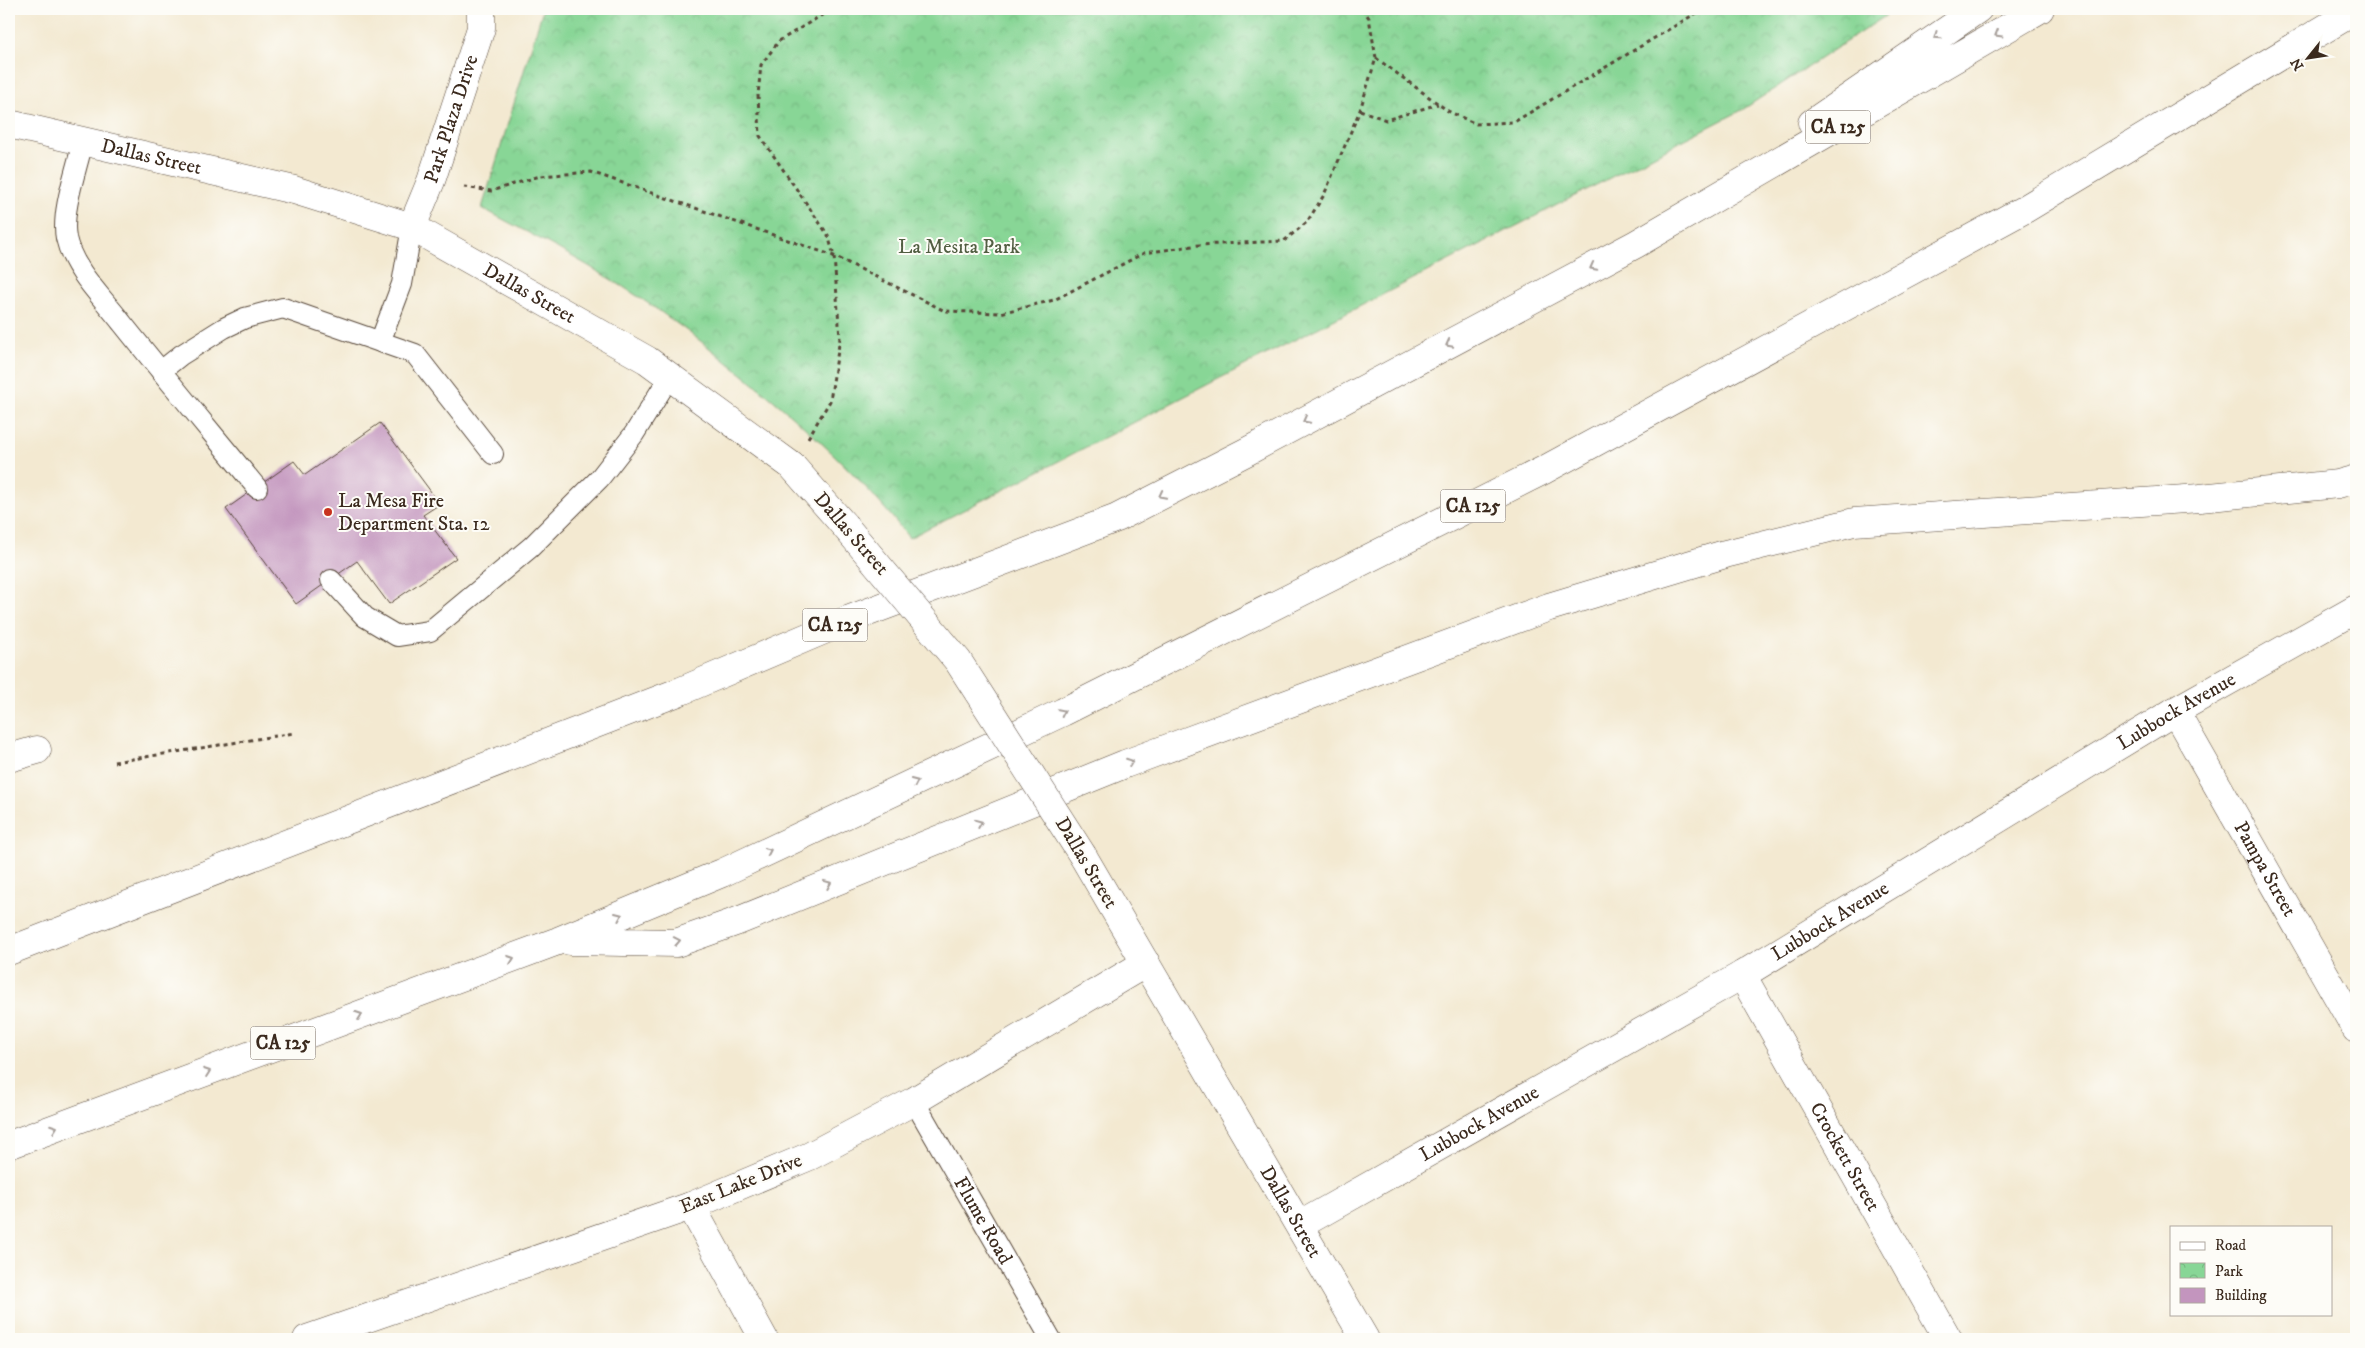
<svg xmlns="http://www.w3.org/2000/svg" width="2365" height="1348" viewBox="0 0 2365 1348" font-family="'IM FELL DW Pica',serif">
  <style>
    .park { fill: url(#park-crowns); stroke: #62805a }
    .building { fill: #c395be }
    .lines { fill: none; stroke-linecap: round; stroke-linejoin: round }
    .service-casing { stroke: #574739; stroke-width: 22 }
    .minor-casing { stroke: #574739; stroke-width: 29 }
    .tertiary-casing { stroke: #574739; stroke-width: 29 }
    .motorway-casing { stroke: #574739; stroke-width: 29 }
    .path { stroke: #574739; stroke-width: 3; stroke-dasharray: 4 4; stroke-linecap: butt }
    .service { stroke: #fff; stroke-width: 20 }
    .minor { stroke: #fff; stroke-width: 28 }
    .tertiary { stroke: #fff; stroke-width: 28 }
    .motorway { stroke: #fff; stroke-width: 28 }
    .tertiary-bridge-casing { stroke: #574739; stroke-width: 29; stroke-linecap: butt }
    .tertiary-bridge { stroke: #fff; stroke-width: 28 }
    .oneway { stroke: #a79f9a }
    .poi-dot { fill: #c8321e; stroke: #fdfcf7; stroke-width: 2 }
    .labels { text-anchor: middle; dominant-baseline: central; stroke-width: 4; stroke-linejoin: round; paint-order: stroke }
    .shield { fill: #fdfcf7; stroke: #75695f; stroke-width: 1 }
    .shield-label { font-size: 19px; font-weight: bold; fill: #3b2a1e }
    .street-label { font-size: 20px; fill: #3b2a1e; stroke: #fdfcf7 }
    .park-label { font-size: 20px; fill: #525e42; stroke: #fdfcf7 }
    .poi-label { font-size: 20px; fill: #3b2a1e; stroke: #fdfcf7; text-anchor: start }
  </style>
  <defs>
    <pattern id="park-crowns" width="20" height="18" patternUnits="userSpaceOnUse" patternTransform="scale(1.25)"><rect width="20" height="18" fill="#88d696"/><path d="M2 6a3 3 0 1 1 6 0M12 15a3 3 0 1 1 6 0" fill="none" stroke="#76b881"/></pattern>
  </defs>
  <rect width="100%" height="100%" fill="#fdfcf7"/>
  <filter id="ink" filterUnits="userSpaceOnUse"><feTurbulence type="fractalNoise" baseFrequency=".02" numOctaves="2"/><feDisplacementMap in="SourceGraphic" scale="10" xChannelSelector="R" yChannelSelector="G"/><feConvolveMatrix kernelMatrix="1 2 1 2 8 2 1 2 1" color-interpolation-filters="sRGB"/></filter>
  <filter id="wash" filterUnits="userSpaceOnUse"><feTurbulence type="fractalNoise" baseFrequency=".0096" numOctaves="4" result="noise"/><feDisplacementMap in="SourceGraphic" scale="20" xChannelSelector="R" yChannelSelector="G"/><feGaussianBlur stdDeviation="1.12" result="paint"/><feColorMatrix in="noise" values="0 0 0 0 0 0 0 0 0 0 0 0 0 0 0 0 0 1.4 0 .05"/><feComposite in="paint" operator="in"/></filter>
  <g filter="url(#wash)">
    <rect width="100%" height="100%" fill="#f3e9d1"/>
    <path class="park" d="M 543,9 L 1896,9 L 1742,110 L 909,538 C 866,482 814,434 760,389 C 710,347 658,307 602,274 C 563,250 522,230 482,208 Z"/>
    <g id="blocks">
      <path class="building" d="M 380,423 L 440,504 L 423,515 L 456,558 L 389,604 L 357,561 L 296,604 L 226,509 L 294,461 L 305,475 Z"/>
    </g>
  </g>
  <g filter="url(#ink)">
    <use href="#blocks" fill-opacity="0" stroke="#574739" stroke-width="1"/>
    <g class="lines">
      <g class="service-casing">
        <g id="service">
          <path d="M 83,141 C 77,169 61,211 66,238 C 73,270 103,298 122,323 C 166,378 212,433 257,488"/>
          <path d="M 380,342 L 402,284 L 412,227"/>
          <path d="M 161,371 L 181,355 L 224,328 L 245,318 L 283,308 L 415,354 L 493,454"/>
          <path d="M 331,580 L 365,617 L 397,636 L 430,631 L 531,547 L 599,479 L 634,434 L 670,376"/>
          <path id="s1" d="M 914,1101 L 1051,1339"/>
        </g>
      </g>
      <g class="minor-casing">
        <g id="minor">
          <path id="s2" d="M 412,227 L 431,181 L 481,28 L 481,9"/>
          <path id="s3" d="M 2175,711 L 2356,1029"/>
          <path d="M 9,758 L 37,750"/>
          <path id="s4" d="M 1742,975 L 1948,1339"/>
          <path d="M 307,1339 L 691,1206"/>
        </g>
      </g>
      <g class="tertiary-casing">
        <g id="tertiary">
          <path id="s5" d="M 9,124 L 294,190 L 412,227 L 647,360 L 792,466 L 844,525"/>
          <path id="s6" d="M 1083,856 L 1365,1339"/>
          <path id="s7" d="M 1300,1225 L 1742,975 L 2175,711 L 2356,609"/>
          <path d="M 764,1339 L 691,1206 L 810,1156 L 914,1101 L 1146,963"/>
        </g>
      </g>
      <g class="motorway-casing">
        <path id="motorway" d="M 1812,123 L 1978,9
          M 570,941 L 676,943 L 738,921 L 1125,764 L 1549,607 L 1725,554 L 1854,522 L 2200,498 L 2338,484 L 2356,479
          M 9,951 L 681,691 L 850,619 L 1117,518 L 1246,452 L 1636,244 L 2040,9
          M 9,1145 L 558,941 L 722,873 L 1063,712 L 1544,470 L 2025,209 L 2356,10"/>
      </g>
      <path class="path" d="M 1376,58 L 1448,111 L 1476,124 L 1514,122 L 1703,9
        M 1360,110 L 1386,120 L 1438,104
        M 464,187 L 491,191 L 540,176 L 591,172 L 834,256 L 945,311 L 1000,313 L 1054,300 L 1144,253 L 1199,245 L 1284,241 L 1307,222 L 1324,195 L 1360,110 L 1376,58 L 1369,18 L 1363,9
        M 808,438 L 830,401 L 840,338 L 834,256 L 828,235 L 760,136 L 758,95 L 761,65 L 779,41 L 832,9
        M 114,762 L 294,733"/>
      <use href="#service" class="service"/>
      <use href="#minor" class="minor"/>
      <use href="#tertiary" class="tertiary"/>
      <use href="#motorway" class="motorway"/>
      <g class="tertiary-bridge-casing">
        <path id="tertiary-bridge" d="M 844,525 L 958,661 L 1083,856"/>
      </g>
      <use href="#tertiary-bridge" class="tertiary-bridge"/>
    </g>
    <defs><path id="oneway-chevron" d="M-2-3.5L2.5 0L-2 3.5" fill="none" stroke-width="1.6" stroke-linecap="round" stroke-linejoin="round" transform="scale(1.25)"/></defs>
    <g class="oneway">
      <use href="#oneway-chevron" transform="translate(1998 34) rotate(150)"/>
      <use href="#oneway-chevron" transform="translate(1937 36) rotate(145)"/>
      <use href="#oneway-chevron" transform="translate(1593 267) rotate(152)"/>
      <use href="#oneway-chevron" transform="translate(1449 344) rotate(152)"/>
      <use href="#oneway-chevron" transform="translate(1306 420) rotate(152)"/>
      <use href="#oneway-chevron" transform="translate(1162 495) rotate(153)"/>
      <use href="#oneway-chevron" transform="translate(1062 712) rotate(-26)"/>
      <use href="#oneway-chevron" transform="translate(1130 762) rotate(-21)"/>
      <use href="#oneway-chevron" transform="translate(915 782) rotate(-25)"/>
      <use href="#oneway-chevron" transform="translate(979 823) rotate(-22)"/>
      <use href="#oneway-chevron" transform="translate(768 851) rotate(-25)"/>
      <use href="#oneway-chevron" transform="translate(828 884) rotate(-22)"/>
      <use href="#oneway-chevron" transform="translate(619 916) rotate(-23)"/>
      <use href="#oneway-chevron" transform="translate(677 941) rotate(-11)"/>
      <use href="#oneway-chevron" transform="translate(511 959) rotate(-20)"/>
      <use href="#oneway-chevron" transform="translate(359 1015) rotate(-20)"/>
      <use href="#oneway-chevron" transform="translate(207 1072) rotate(-20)"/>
      <use href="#oneway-chevron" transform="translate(54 1128) rotate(-20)"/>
    </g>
  </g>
  <circle class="poi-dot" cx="328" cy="512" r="5"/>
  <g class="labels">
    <g class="shield">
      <rect x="1805.5" y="110.5" width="65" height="33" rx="4"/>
      <rect x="1440.5" y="489.5" width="65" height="33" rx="4"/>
      <rect x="802.5" y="608.5" width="65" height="33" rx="4"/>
      <rect x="250.5" y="1026.5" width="65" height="33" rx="4"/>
    </g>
    <g class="shield-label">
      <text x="1838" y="127">CA 125</text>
      <text x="1473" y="506">CA 125</text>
      <text x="835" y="625">CA 125</text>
      <text x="283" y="1043">CA 125</text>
    </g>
    <g class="street-label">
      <text stroke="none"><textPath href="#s2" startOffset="115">Park Plaza Drive</textPath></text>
      <text stroke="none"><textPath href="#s5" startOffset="146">Dallas Street</textPath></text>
      <text stroke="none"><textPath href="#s5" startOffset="551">Dallas Street</textPath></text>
      <text transform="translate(851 534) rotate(49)">Dallas Street</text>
      <text stroke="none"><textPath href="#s7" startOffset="1016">Lubbock Avenue</textPath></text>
      <text transform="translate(1086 863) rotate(59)">Dallas Street</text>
      <text stroke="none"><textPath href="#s3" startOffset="182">Pampa Street</textPath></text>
      <text stroke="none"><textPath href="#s7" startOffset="611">Lubbock Avenue</textPath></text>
      <text stroke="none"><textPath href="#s7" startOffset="206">Lubbock Avenue</textPath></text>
      <text stroke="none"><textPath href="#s4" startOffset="209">Crockett Street</textPath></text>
      <text transform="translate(741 1184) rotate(-22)">East Lake Drive</text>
      <text stroke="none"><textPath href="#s6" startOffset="412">Dallas Street</textPath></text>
      <text stroke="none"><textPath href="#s1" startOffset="138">Flume Road</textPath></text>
    </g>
    <g class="park-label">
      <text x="959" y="247">La Mesita Park</text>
    </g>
    <g class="poi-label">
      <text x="338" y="501">La Mesa Fire<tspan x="338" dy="23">Department Sta. 12</tspan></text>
    </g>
  </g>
  <rect width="2365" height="1348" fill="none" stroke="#fdfcf7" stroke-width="30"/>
  <rect x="2170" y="1226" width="162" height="90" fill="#fdfcf7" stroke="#afa8a0"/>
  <rect x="2180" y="1242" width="25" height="8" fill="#ffffff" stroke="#afa8a0"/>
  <text x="2215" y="1250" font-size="15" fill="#3b2a1e">Road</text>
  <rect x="2180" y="1263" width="25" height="15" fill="url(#park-crowns)" stroke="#afa8a0"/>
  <text x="2215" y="1276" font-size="15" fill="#3b2a1e">Park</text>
  <rect x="2180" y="1288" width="25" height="15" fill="#c395be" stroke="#afa8a0"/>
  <text x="2215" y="1300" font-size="15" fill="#3b2a1e">Building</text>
  <g transform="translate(2308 58) rotate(240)" stroke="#fdfcf7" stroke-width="4" paint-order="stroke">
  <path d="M0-4L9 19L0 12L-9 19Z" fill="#3b2a1e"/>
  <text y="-8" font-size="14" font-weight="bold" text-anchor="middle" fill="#3b2a1e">N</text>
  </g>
</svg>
